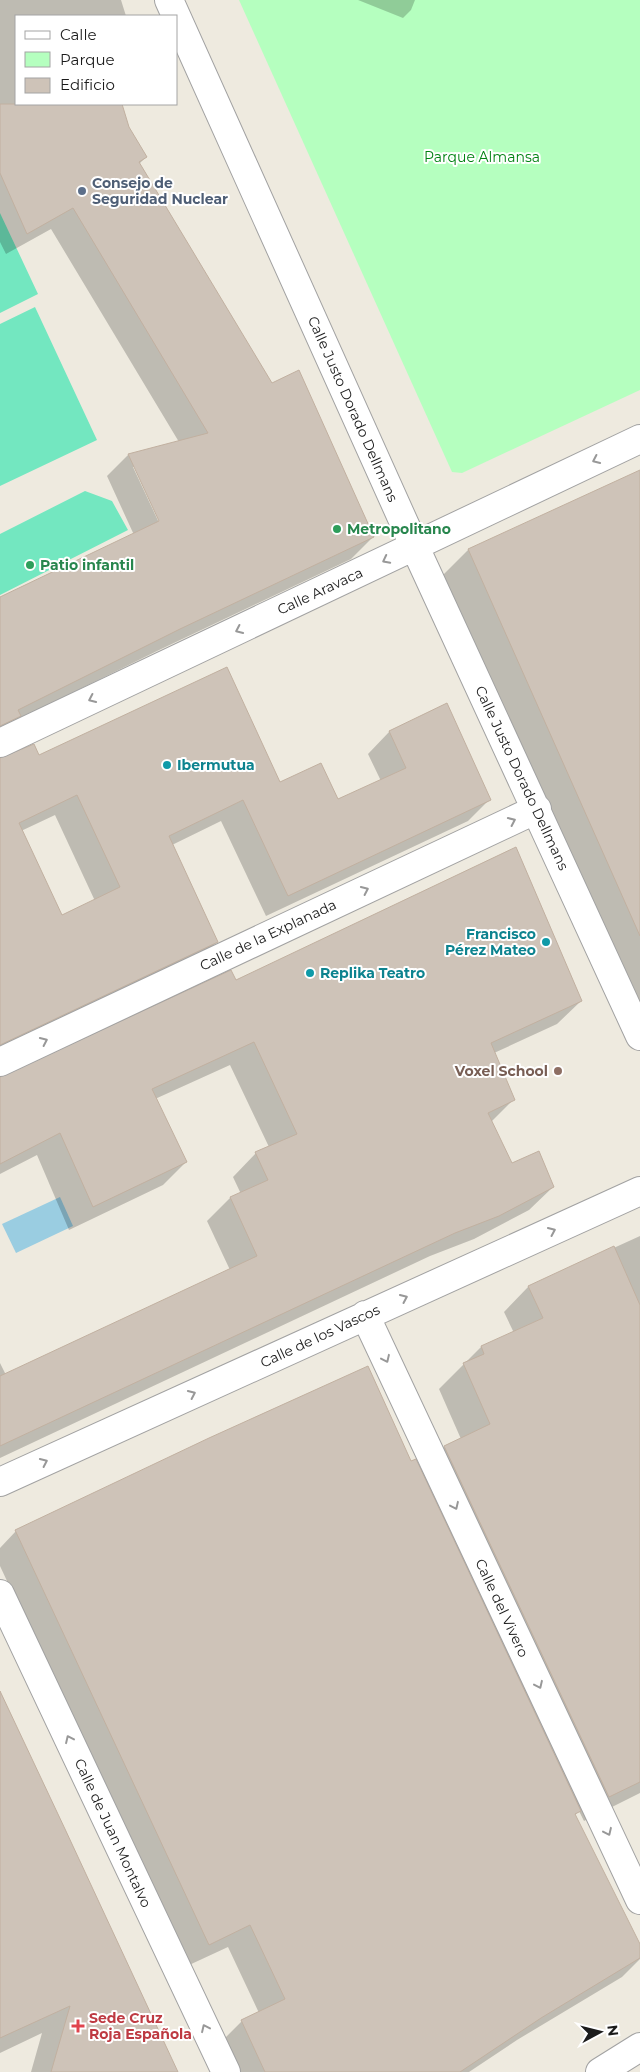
<svg xmlns="http://www.w3.org/2000/svg" width="640" height="2072" viewBox="0 0 640 2072" font-family="Montserrat,sans-serif">
  <style>
    .park { fill: #b5ffbf }
    .pitch { fill: #73e7c0 }
    .water { fill: #9acde1 }
    .shadow { fill: #0003; fill-rule: evenodd }
    .building { fill: #cec3b8; stroke: #c1b0a0; fill-rule: evenodd }
    .lines { fill: none; stroke-linecap: round; stroke-linejoin: round }
    .minor-casing { stroke: #a2a2a2; stroke-width: 30 }
    .tertiary-casing { stroke: #a2a2a2; stroke-width: 30 }
    .minor { stroke: #fff; stroke-width: 28 }
    .tertiary { stroke: #fff; stroke-width: 28 }
    .oneway { stroke: #989898 }
    .service-dot { fill: #5c6f8a; stroke: #fff; stroke-width: 2 }
    .leisure-dot { fill: #2e9e5b; stroke: #fff; stroke-width: 2 }
    .culture-dot { fill: #0f9aa8; stroke: #fff; stroke-width: 2 }
    .education-dot { fill: #8d6e63; stroke: #fff; stroke-width: 2 }
    .health-dot { fill: #e0444e; stroke: #fff; stroke-width: 2 }
    .labels { text-anchor: middle; dominant-baseline: central; stroke-width: 4; stroke-linejoin: round; paint-order: stroke }
    .park-label { font-size: 14px; fill: #008212; stroke: #fff }
    .service-label { font-size: 14px; font-weight: bold; fill: #4e5e75; stroke: #fff; text-anchor: start }
    .street-label { font-size: 14px; fill: #1b1b1b; stroke: #fff }
    .leisure-label { font-size: 14px; font-weight: bold; fill: #27864d; stroke: #fff; text-anchor: start }
    .culture-label { font-size: 14px; font-weight: bold; fill: #0d838f; stroke: #fff; text-anchor: start }
    .education-label { font-size: 14px; font-weight: bold; fill: #785e54; stroke: #fff; text-anchor: end }
    .health-label { font-size: 14px; font-weight: bold; fill: #be3a42; stroke: #fff; text-anchor: start }
  </style>
  <rect width="100%" height="100%" fill="#eeeadf"/>
  <path class="park" d="M 239,0 L 640,0 L 640,390 L 462,473 L 452,472 Z"/>
  <path class="pitch" d="M 0,213 L 38,294 L 0,313 Z
    M 35,307 L 97,440 L 0,486 L 0,324 Z
    M 85,491 L 112,501 L 128,530 L 0,595 L 0,534 Z"/>
  <path class="water" d="M 60,1197 L 73,1226 L 16,1253 L 2,1224 Z"/>
  <path class="shadow" d="M 0,0 L 121,0 L 126,16 L 16,16 L 16,104 L 121,104 L 128,127 L 146,157 L 139,164 L 272,384 L 373,537 L 351,559 L 157,651 L 13,722 L 0,735 L 0,598 L 134,535 L 107,476 L 128,455 L 179,442 L 51,229 L 6,254 L 0,242 ZM 133,467 L 135,467 L 163,526 L 161,527 Z
    M 358,0 L 415,0 L 411,10 L 403,18 Z
    M 640,471 L 640,1024 L 440,578 L 468,550 Z
    M 446,704 L 489,800 L 468,821 L 266,916 L 221,821 L 172,845 L 217,942 L 195,963 L 0,1055 L 0,760 L 39,756 L 280,784 L 338,801 L 381,781 L 368,754 L 389,732 ZM 55,815 L 95,901 L 62,917 L 21,831 Z
    M 235,981 L 581,1001 L 557,1024 L 494,1053 L 513,1100 L 491,1122 L 511,1165 L 553,1187 L 529,1210 L 474,1239 L 430,1256 L 0,1458 L 0,1363 L 6,1375 L 230,1270 L 207,1221 L 230,1198 L 241,1194 L 233,1177 L 256,1153 L 269,1147 L 230,1065 L 155,1099 L 186,1162 L 163,1185 L 69,1230 L 37,1155 L 0,1174 L 0,1090 Z
    M 640,1236 L 640,1793 L 584,1821 L 579,1811 L 575,1815 L 640,1946 L 640,1959 L 622,1977 L 517,2040 L 469,2072 L 233,2072 L 220,2043 L 242,2021 L 259,2013 L 228,1947 L 187,1966 L 0,1566 L 0,1548 L 16,1531 L 410,1463 L 420,1472 L 445,1447 L 461,1439 L 439,1389 L 481,1347 L 514,1333 L 504,1312 L 528,1287 Z
    M 0,1692 L 176,2072 L 31,2072 L 42,2033 L 0,2053 Z"/>
  <path class="building" d="M 0,104 L 122,104 L 129,127 L 147,157 L 139,162 L 272,383 L 299,370 L 374,537 L 180,629 L 18,710 L 21,716 L 0,726 L 0,597 L 159,521 L 128,454 L 208,433 L 73,208 L 27,234 L 0,173 Z
    M 640,470 L 640,936 L 468,549 Z
    M 227,667 L 280,782 L 321,763 L 338,799 L 406,768 L 389,731 L 447,703 L 491,800 L 288,896 L 243,800 L 169,836 L 218,942 L 0,1045 L 0,758 L 34,744 L 39,755 ZM 77,795 L 120,887 L 62,915 L 19,823 Z
    M 516,847 L 582,1001 L 491,1043 L 515,1100 L 488,1113 L 512,1163 L 539,1151 L 554,1187 L 499,1216 L 455,1233 L 0,1446 L 0,1376 L 257,1256 L 230,1197 L 268,1180 L 255,1152 L 297,1134 L 254,1042 L 152,1089 L 187,1162 L 93,1207 L 60,1133 L 0,1164 L 0,1077 L 231,970 L 236,980 Z
    M 614,1246 L 640,1305 L 640,1782 L 609,1797 L 444,1446 L 490,1424 L 463,1363 L 484,1354 L 481,1346 L 543,1318 L 528,1286 Z
    M 368,1366 L 411,1461 L 416,1459 L 581,1811 L 575,1814 L 640,1944 L 640,1958 L 541,2018 L 460,2072 L 265,2072 L 241,2020 L 285,1999 L 250,1925 L 209,1945 L 15,1530 L 209,1438 Z
    M 0,1691 L 65,1829 L 178,2072 L 51,2072 L 70,2006 L 0,2038 Z"/>
  <g class="lines">
    <g class="minor-casing">
      <path id="minor" d="M 169,0 L 414,545 L 640,1036
        M 0,743 L 640,439
        M 0,1062 L 537,809
        M 365,1315 L 640,1900
        M 0,1482 L 640,1191
        M 0,1594 L 226,2072"/>
    </g>
    <g class="tertiary-casing">
      <path id="tertiary" d="M 600,2072 L 640,2047"/>
    </g>
    <use href="#minor" class="minor"/>
    <use href="#tertiary" class="tertiary"/>
  </g>
  <defs><path id="oneway-chevron" d="M-2-3.5L2.5 0L-2 3.5" fill="none" stroke-width="1.6" stroke-linecap="round" stroke-linejoin="round" transform="scale(1.25)"/></defs>
  <g class="oneway">
    <use href="#oneway-chevron" transform="translate(596 460) rotate(155)"/>
    <use href="#oneway-chevron" transform="translate(386 560) rotate(153)"/>
    <use href="#oneway-chevron" transform="translate(239 630) rotate(155)"/>
    <use href="#oneway-chevron" transform="translate(92 699) rotate(155)"/>
    <use href="#oneway-chevron" transform="translate(512 821) rotate(-25)"/>
    <use href="#oneway-chevron" transform="translate(365 890) rotate(-25)"/>
    <use href="#oneway-chevron" transform="translate(44 1041) rotate(-25)"/>
    <use href="#oneway-chevron" transform="translate(552 1231) rotate(-24)"/>
    <use href="#oneway-chevron" transform="translate(404 1298) rotate(-24)"/>
    <use href="#oneway-chevron" transform="translate(386 1359) rotate(65)"/>
    <use href="#oneway-chevron" transform="translate(192 1394) rotate(-25)"/>
    <use href="#oneway-chevron" transform="translate(44 1462) rotate(-25)"/>
    <use href="#oneway-chevron" transform="translate(455 1506) rotate(65)"/>
    <use href="#oneway-chevron" transform="translate(539 1685) rotate(65)"/>
    <use href="#oneway-chevron" transform="translate(69 1739) rotate(-115)"/>
    <use href="#oneway-chevron" transform="translate(608 1832) rotate(65)"/>
    <use href="#oneway-chevron" transform="translate(205 2028) rotate(-115)"/>
  </g>
  <circle class="service-dot" cx="82" cy="191" r="5"/>
  <g class="leisure-dot">
    <circle cx="337" cy="529" r="5"/>
    <circle cx="30" cy="565" r="5"/>
  </g>
  <g class="culture-dot">
    <circle cx="167" cy="765" r="5"/>
    <circle cx="546" cy="942" r="5"/>
    <circle cx="310" cy="973" r="5"/>
  </g>
  <circle class="education-dot" cx="558" cy="1071" r="5"/>
  <path class="health-dot" d="M75.5 2018.5h5v5h5v5h-5v5h-5v-5h-5v-5h5z"/>
  <g class="labels">
    <g class="park-label">
      <text x="482" y="157">Parque Almansa</text>
    </g>
    <g class="service-label">
      <text x="92" y="183">Consejo de<tspan x="92" dy="16">Seguridad Nuclear</tspan></text>
    </g>
    <g class="street-label">
      <text transform="translate(353 409) rotate(66)">Calle Justo Dorado Dellmans</text>
      <text transform="translate(320 591) rotate(-25)">Calle Aravaca</text>
      <text transform="translate(522 778) rotate(65)">Calle Justo Dorado Dellmans</text>
      <text transform="translate(268 935) rotate(-25)">Calle de la Explanada</text>
      <text transform="translate(320 1336) rotate(-25)">Calle de los Vascos</text>
      <text transform="translate(502 1608) rotate(65)">Calle del Vivero</text>
      <text transform="translate(113 1833) rotate(65)">Calle de Juan Montalvo</text>
    </g>
    <g class="leisure-label">
      <text x="347" y="529">Metropolitano</text>
      <text x="40" y="565">Patio infantil</text>
    </g>
    <g class="culture-label">
      <text x="177" y="765">Ibermutua</text>
      <text x="536" y="934" text-anchor="end">Francisco<tspan x="536" dy="16">Pérez Mateo</tspan></text>
      <text x="320" y="973">Replika Teatro</text>
    </g>
    <g class="education-label">
      <text x="548" y="1071">Voxel School</text>
    </g>
    <g class="health-label">
      <text x="89" y="2018">Sede Cruz<tspan x="89" dy="16">Roja Española</tspan></text>
    </g>
  </g>
  <rect x="15" y="15" width="162" height="90" fill="#ffffff" stroke="#a4a4a4"/>
  <rect x="25" y="31" width="25" height="8" fill="#ffffff" stroke="#a4a4a4"/>
  <text x="60" y="40" font-size="15" fill="#1b1b1b">Calle</text>
  <rect x="25" y="52" width="25" height="15" fill="#b5ffbf" stroke="#a4a4a4"/>
  <text x="60" y="65" font-size="15" fill="#1b1b1b">Parque</text>
  <rect x="25" y="78" width="25" height="15" fill="#cec3b8" stroke="#a4a4a4"/>
  <text x="60" y="90" font-size="15" fill="#1b1b1b">Edificio</text>
  <g transform="translate(600 2032) rotate(83)" stroke="#ffffff" stroke-width="4" paint-order="stroke">
  <path d="M0-4L9 19L0 12L-9 19Z" fill="#1b1b1b"/>
  <text y="-8" font-size="14" font-weight="bold" text-anchor="middle" fill="#1b1b1b">N</text>
  </g>
</svg>
